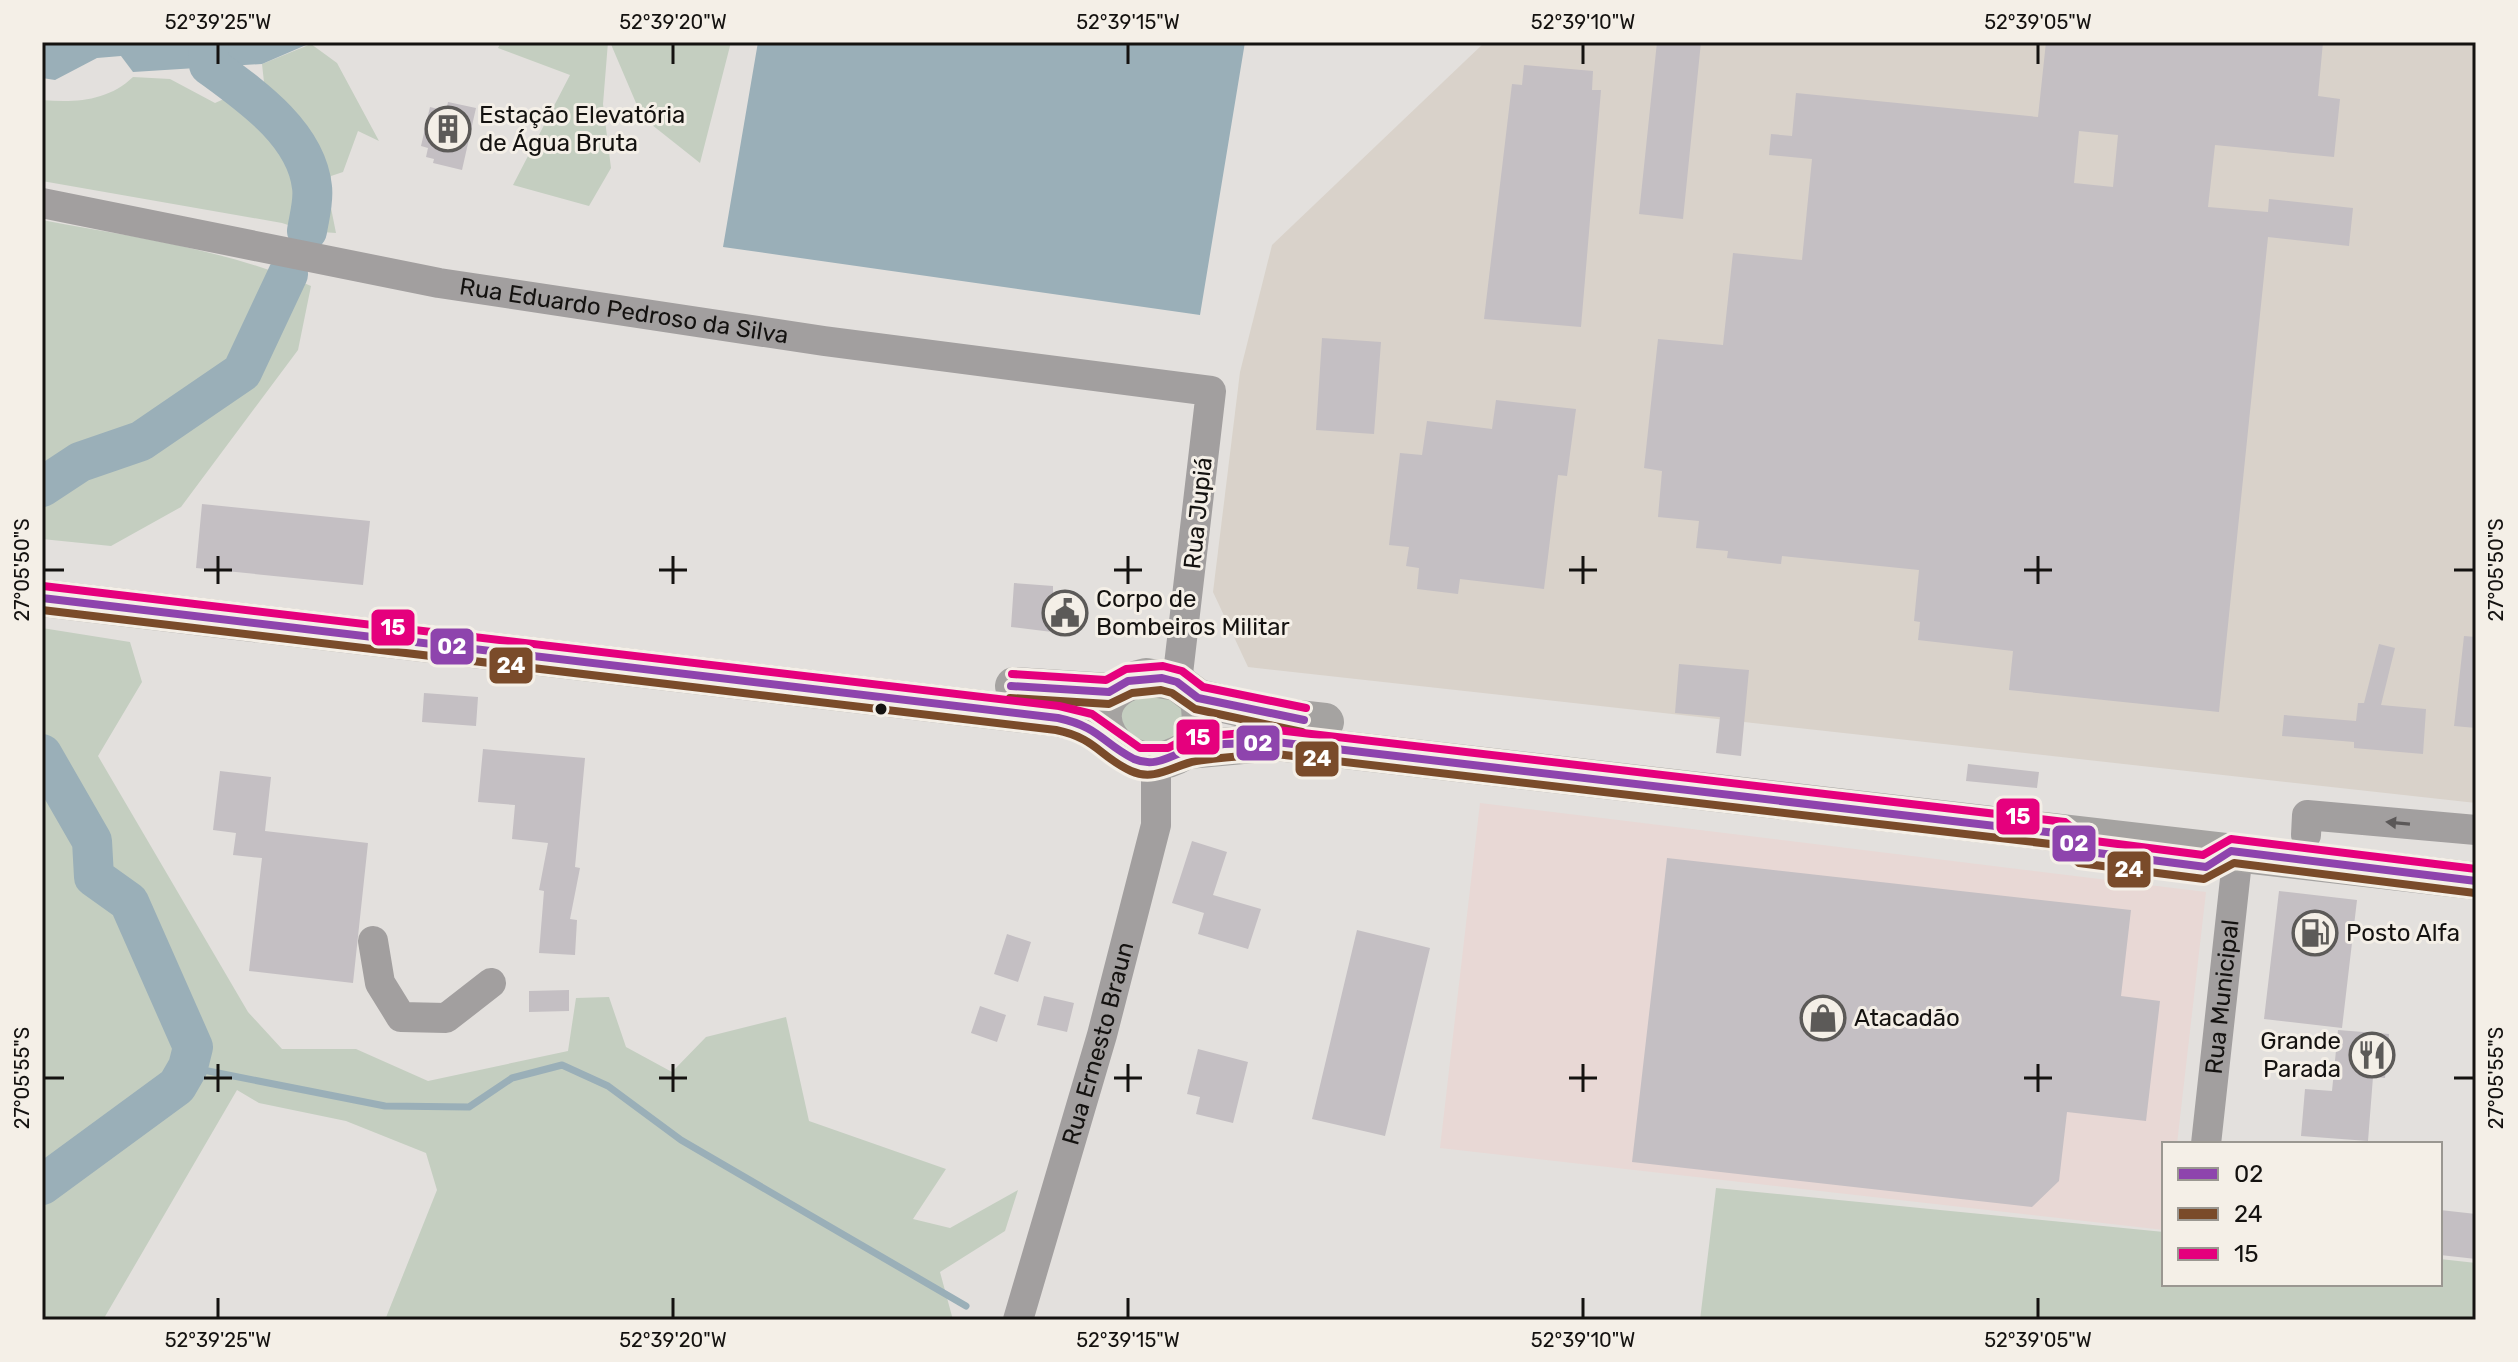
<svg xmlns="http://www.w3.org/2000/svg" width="2518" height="1362" viewBox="0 0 2518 1362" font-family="Rubik,sans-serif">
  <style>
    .commercial { fill: #e8d8d5 }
    .built { fill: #d9d2ca }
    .green { fill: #c4cec0 }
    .water { fill: #9aafb8 }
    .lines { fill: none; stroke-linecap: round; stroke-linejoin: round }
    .stream { stroke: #9aafb8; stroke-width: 7 }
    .river { stroke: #9aafb8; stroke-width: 40 }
    .building { fill: #c4bfc3; fill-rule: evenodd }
    .minor { stroke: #a29f9f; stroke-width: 30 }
    .major { stroke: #a5a3a1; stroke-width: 38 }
    .bus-1-casing { stroke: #f4efe7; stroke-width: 14 }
    .bus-2-casing { stroke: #f4efe7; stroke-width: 14 }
    .bus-3-casing { stroke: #f4efe7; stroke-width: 14 }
    .bus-1 { stroke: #8e44ad; stroke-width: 8 }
    .bus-2 { stroke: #7a4b2a; stroke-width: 8 }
    .bus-3 { stroke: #e5007d; stroke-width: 8 }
    .oneway { fill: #5b5858 }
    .ticks { fill: none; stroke: #141210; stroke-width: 3 }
    .bus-dot { fill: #141210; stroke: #f4efe7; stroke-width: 3 }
    .labels { text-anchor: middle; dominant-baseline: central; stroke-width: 6; stroke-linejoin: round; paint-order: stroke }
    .poi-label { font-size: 24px; fill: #141210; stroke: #f4efe7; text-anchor: start }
    .street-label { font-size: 24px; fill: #141210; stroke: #f4efe7 }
    .line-badge { stroke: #f4efe7; stroke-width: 3 }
    .badge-label { font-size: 22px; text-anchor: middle; font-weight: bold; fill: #fff }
    .neatline { fill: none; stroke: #141210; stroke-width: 3 }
    .ticks-label { font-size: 20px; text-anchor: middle; fill: #141210 }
  </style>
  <rect width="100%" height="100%" fill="#e3e0dd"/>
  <path class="commercial" d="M 1480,803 L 2206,892 L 2177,1144 L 2164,1144 L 2164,1230 L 1440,1148 Z"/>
  <path class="built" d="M 1485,42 L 2476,42 L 2476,803 L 1248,667 L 1213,592 L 1240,372 L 1272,245 Z"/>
  <path class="green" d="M 501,42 L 608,42 L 603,104 L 611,168 L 589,206 L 513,185 L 570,75 L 498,48 Z
    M 610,42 L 731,42 L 700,163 L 642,117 Z
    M 311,44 L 337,63 L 379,141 L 358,131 L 343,172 L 331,176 L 330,203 L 336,233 L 307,231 L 282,223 L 42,181 L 42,100 C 75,103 108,101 133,77 L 170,79 L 215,103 L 244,90 L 265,91 L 262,64 Z
    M 42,220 C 133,237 225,249 311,286 L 298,350 L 181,507 L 111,546 L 42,539 Z
    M 42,628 L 130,642 L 142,682 L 98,756 L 248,1012 L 282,1049 L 356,1049 L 428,1081 L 568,1051 L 576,998 L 609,997 L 626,1047 L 672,1072 L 706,1037 L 786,1017 L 809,1121 L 946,1169 L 913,1219 L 950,1228 L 1018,1190 L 1005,1231 L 940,1272 L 953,1320 L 385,1320 L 437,1190 L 426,1153 L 346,1121 L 259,1103 L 237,1090 L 103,1320 L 42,1320 Z
    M 1143,691 L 1183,703 L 1184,728 L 1162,743 L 1134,743 L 1115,709 Z
    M 1716,1188 L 2164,1232 L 2164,1284 L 2440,1284 L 2440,1259 L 2476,1263 L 2476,1320 L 1700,1320 Z"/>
  <path class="water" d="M 42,42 L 313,42 L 262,64 L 133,72 L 121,56 L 97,58 L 55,80 L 42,78 Z
    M 758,42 L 1245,42 L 1200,315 L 723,247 Z"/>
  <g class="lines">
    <path class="stream" d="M 188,1067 L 385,1106 L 469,1107 L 512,1078 L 562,1065 L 608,1086 L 681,1140 L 966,1306"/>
    <path class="river" d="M 208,42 L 209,65 C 250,95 306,133 312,187 C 314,201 309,218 307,231
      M 42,487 L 80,462 L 141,441 L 242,372 L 288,274
      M 42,754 L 92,841 L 94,877 L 129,902 L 193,1047 L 188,1067 L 177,1086 L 42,1185"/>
  </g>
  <path class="building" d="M 1657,42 L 1701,42 L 1683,219 L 1639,214 Z
    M 2046,42 L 2323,42 L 2318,96 L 2340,99 L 2334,157 L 2215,145 L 2208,207 L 2268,212 L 2269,199 L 2353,208 L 2349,246 L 2268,237 L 2219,712 L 2009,690 L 2013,651 L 1918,640 L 1920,622 L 1914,621 L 1919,570 L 1782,556 L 1781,564 L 1727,558 L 1728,551 L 1696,548 L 1699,521 L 1658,517 L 1662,471 L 1644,468 L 1658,339 L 1723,345 L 1733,253 L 1802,260 L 1812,159 L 1769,155 L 1771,134 L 1792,136 L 1796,93 L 2038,117 ZM 2079,131 L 2118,135 L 2113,187 L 2074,183 Z
    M 1524,65 L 1593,71 L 1592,90 L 1601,90 L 1581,327 L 1484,319 L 1512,84 L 1522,85 Z
    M 448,102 L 476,108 L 462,170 L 433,163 L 434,159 L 426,157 L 428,148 L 421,146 L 430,107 L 446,111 Z
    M 1322,338 L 1381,342 L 1374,434 L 1316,430 Z
    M 1496,400 L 1576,409 L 1567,476 L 1558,475 L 1544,589 L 1460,579 L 1458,594 L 1417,589 L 1419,568 L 1406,566 L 1409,547 L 1389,545 L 1400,453 L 1422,455 L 1427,421 L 1492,429 Z
    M 202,504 L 370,521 L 363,585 L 196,568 Z
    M 1014,583 L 1053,586 L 1053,593 L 1079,595 L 1076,635 L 1011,627 Z
    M 2464,636 L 2476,637 L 2476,728 L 2454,726 Z
    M 2379,644 L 2395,648 L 2381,705 L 2426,709 L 2423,754 L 2354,748 L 2354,742 L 2282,736 L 2284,715 L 2356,721 L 2358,703 L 2364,703 Z
    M 1679,664 L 1749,670 L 1741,756 L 1716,753 L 1720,717 L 1675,713 Z
    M 424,693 L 478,697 L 476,726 L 422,722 Z
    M 483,749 L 585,758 L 575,867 L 580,868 L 570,919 L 577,920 L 575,955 L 539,953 L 544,891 L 539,890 L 548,843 L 512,839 L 515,805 L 478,802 Z
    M 1968,764 L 2039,772 L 2037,788 L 1966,781 Z
    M 220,771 L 271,777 L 265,831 L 368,843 L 353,983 L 249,971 L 262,858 L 233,855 L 236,833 L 213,830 Z
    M 1192,841 L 1227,852 L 1213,895 L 1261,909 L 1248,949 L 1198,934 L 1204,913 L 1172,903 Z
    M 1667,858 L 2131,910 L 2121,996 L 2160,1001 L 2146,1121 L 2067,1112 L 2059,1181 L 2032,1207 L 1632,1162 Z
    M 2279,891 L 2357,900 L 2342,1028 L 2264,1019 Z
    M 1357,930 L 1430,948 L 1385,1136 L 1312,1119 Z
    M 1007,934 L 1031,942 L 1018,982 L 994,974 Z
    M 569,990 L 569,1011 L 529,1012 L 529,991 Z
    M 1044,996 L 1074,1003 L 1067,1032 L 1037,1025 Z
    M 980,1006 L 1006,1015 L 997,1042 L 971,1033 Z
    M 2338,1030 L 2389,1034 L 2385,1078 L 2373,1077 L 2368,1141 L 2301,1136 L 2305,1089 L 2332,1091 Z
    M 1198,1049 L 1248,1062 L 1233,1123 L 1196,1114 L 1200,1097 L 1187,1094 Z
    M 2440,1210 L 2476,1214 L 2476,1259 L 2440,1255 Z"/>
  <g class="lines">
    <g class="minor">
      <path id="s1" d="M 42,203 L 439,283 L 824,341 L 1211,391 L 1177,682"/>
      <path d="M 2306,835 L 2307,815 L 2476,830"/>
      <path d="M 373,941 L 380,983 L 401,1017 L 446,1018 L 491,983"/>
      <path id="s2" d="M 2206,1144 L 2238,852"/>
      <path id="s3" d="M 1018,1320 L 1102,1035 L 1156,825 L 1156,762"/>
    </g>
    <path class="major" d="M 42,598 L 1058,718 L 1086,724 L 1109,738
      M 1146,677 L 1177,682 L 1198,698 C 1203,718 1203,740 1183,752 C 1122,790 1058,696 1146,677 Z
      M 1014,686 L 1109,692
      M 1198,698 L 1280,717 L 1325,722
      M 1188,750 L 1276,742 L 2476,881"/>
    <g class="bus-1-casing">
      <path id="bus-1" d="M 42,598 L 1058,718 C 1100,727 1102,743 1134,759 C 1155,768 1170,756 1188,750 C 1214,742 1249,744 1276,742 L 2064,834 L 2082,851 L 2206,867 L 2231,851 L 2476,881
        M 1011,686 L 1109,692 L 1128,681 L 1162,678 L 1177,682 L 1198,698 L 1304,720"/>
    </g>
    <g class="bus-2-casing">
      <path id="bus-2" d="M 42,610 L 1056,730 C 1096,738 1100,757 1131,771 C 1155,782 1174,765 1196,761 C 1222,757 1249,756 1276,754 L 2059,845 L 2079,863 L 2204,879 L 2234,863 L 2475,893
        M 1010,698 L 1109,704 L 1132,693 L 1161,690 L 1172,693 L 1195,709 L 1302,732"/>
    </g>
    <g class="bus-3-casing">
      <path id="bus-3" d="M 43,586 L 1059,706 L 1092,714 L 1140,748 L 1168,748 L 1187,738 L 1277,730 L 2065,822 L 2087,840 L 2203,855 L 2231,839 L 2476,869
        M 1012,674 L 1106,680 L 1126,669 L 1163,666 L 1182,671 L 1203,687 L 1306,708"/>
    </g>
    <use href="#bus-1" class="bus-1"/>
    <use href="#bus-2" class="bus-2"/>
    <use href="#bus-3" class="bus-3"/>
  </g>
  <defs><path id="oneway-solid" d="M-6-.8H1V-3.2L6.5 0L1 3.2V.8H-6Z" transform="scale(2)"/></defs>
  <use class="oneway" href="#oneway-solid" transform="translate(2398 823) rotate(-175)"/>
  <path class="ticks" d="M 218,44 L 218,64M 673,44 L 673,64M 1128,44 L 1128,64M 1583,44 L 1583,64M 2038,44 L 2038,64M 218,556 L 218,584M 673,556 L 673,584M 1128,556 L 1128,584M 1583,556 L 1583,584M 2038,556 L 2038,584M 44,570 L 64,570M 204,570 L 232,570M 659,570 L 687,570M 1114,570 L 1142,570M 1569,570 L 1597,570M 2024,570 L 2052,570M 2454,570 L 2474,570M 218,1064 L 218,1092M 673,1064 L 673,1092M 1128,1064 L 1128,1092M 1583,1064 L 1583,1092M 2038,1064 L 2038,1092M 44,1078 L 64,1078M 204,1078 L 232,1078M 659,1078 L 687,1078M 1114,1078 L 1142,1078M 1569,1078 L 1597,1078M 2024,1078 L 2052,1078M 2454,1078 L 2474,1078M 218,1298 L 218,1318M 673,1298 L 673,1318M 1128,1298 L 1128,1318M 1583,1298 L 1583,1318M 2038,1298 L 2038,1318"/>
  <defs>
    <g id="building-ring" transform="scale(2.3)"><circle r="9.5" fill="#f4efe7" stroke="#5c5a58" stroke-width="1.5"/><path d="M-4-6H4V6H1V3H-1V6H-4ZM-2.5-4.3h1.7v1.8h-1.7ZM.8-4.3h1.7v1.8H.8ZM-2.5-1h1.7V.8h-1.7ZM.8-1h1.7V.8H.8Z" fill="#5c5a58"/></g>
    <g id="civic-ring" transform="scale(2.3)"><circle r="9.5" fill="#f4efe7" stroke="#5c5a58" stroke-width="1.5"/><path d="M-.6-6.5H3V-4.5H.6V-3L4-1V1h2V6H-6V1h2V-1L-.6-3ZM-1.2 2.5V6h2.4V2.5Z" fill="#5c5a58"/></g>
    <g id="fuel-ring" transform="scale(2.3)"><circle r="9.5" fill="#f4efe7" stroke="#5c5a58" stroke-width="1.5"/><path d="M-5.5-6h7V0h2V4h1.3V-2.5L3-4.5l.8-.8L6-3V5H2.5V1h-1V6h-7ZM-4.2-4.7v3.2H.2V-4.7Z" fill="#5c5a58"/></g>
    <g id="shop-ring" transform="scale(2.3)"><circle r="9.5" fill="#f4efe7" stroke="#5c5a58" stroke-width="1.5"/><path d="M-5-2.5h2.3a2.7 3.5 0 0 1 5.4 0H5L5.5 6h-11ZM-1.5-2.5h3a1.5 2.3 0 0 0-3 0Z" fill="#5c5a58"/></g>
    <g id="restaurant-ring" transform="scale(2.3)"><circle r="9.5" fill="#f4efe7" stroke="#5c5a58" stroke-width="1.5"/><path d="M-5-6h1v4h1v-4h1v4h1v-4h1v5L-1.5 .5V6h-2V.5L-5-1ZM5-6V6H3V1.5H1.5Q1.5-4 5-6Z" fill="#5c5a58"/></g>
  </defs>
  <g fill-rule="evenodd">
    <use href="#building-ring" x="448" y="129"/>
    <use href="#civic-ring" x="1065" y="613"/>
    <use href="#fuel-ring" x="2315" y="933"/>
    <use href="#shop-ring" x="1823" y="1018"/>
    <use href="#restaurant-ring" x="2372" y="1055"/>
  </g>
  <circle class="bus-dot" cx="881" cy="709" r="7"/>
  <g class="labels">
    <g class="poi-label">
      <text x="479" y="115">Estação Elevatória<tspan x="479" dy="28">de Água Bruta</tspan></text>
      <text x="1096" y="599">Corpo de<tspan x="1096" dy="28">Bombeiros Militar</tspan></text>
      <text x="2346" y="933">Posto Alfa</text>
      <text x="1854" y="1018">Atacadão</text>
      <text x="2341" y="1041" text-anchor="end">Grande<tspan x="2341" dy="28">Parada</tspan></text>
    </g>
    <g class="street-label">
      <text stroke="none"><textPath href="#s1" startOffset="592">Rua Eduardo Pedroso da Silva</textPath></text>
      <text transform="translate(1198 513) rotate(-84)">Rua Jupiá</text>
      <text stroke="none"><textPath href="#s2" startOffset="148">Rua Municipal</textPath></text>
      <text stroke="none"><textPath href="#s3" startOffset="288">Rua Ernesto Braun</textPath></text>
    </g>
  </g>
  <g class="line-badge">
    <rect x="370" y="608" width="46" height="39" rx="8" fill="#e5007d"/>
    <rect x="429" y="627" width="46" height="39" rx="8" fill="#8e44ad"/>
    <rect x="488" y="646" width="46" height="39" rx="8" fill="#7a4b2a"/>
    <rect x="1175" y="718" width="46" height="38" rx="8" fill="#e5007d"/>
    <rect x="1235" y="724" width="46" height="38" rx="8" fill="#8e44ad"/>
    <rect x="1294" y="740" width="46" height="38" rx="8" fill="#7a4b2a"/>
    <rect x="1995" y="797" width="46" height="39" rx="8" fill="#e5007d"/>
    <rect x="2051" y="824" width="46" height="39" rx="8" fill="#8e44ad"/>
    <rect x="2106" y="850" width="46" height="39" rx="8" fill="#7a4b2a"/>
  </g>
  <g class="badge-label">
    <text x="393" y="635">15</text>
    <text x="452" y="654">02</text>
    <text x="511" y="673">24</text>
    <text x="1198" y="745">15</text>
    <text x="1258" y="751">02</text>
    <text x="1317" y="766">24</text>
    <text x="2018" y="824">15</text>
    <text x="2074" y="851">02</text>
    <text x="2129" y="877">24</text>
  </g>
  <rect width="2518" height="1362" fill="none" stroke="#f4efe7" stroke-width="88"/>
  <rect x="2162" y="1142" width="280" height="144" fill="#f4efe7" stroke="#9a9791" stroke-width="2"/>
  <rect x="2178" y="1168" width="40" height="12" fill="#8e44ad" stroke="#9a9791" stroke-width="2"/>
  <text x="2234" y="1182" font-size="24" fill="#141210">02</text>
  <rect x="2178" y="1208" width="40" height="12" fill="#7a4b2a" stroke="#9a9791" stroke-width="2"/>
  <text x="2234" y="1222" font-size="24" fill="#141210">24</text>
  <rect x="2178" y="1248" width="40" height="12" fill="#e5007d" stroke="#9a9791" stroke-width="2"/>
  <text x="2234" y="1262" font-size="24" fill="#141210">15</text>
  <rect x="44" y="44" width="2430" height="1274" class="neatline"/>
  <g class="ticks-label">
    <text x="218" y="29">52°39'25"W</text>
    <text x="673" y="29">52°39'20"W</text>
    <text x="1128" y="29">52°39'15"W</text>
    <text x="1583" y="29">52°39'10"W</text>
    <text x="2038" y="29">52°39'05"W</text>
    <text transform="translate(22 570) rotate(-90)" y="7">27°05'50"S</text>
    <text transform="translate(2496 570) rotate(-90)" y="7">27°05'50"S</text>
    <text transform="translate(22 1078) rotate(-90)" y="7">27°05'55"S</text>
    <text transform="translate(2496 1078) rotate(-90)" y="7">27°05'55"S</text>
    <text x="218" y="1347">52°39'25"W</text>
    <text x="673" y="1347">52°39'20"W</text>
    <text x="1128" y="1347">52°39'15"W</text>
    <text x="1583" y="1347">52°39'10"W</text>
    <text x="2038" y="1347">52°39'05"W</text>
  </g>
</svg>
